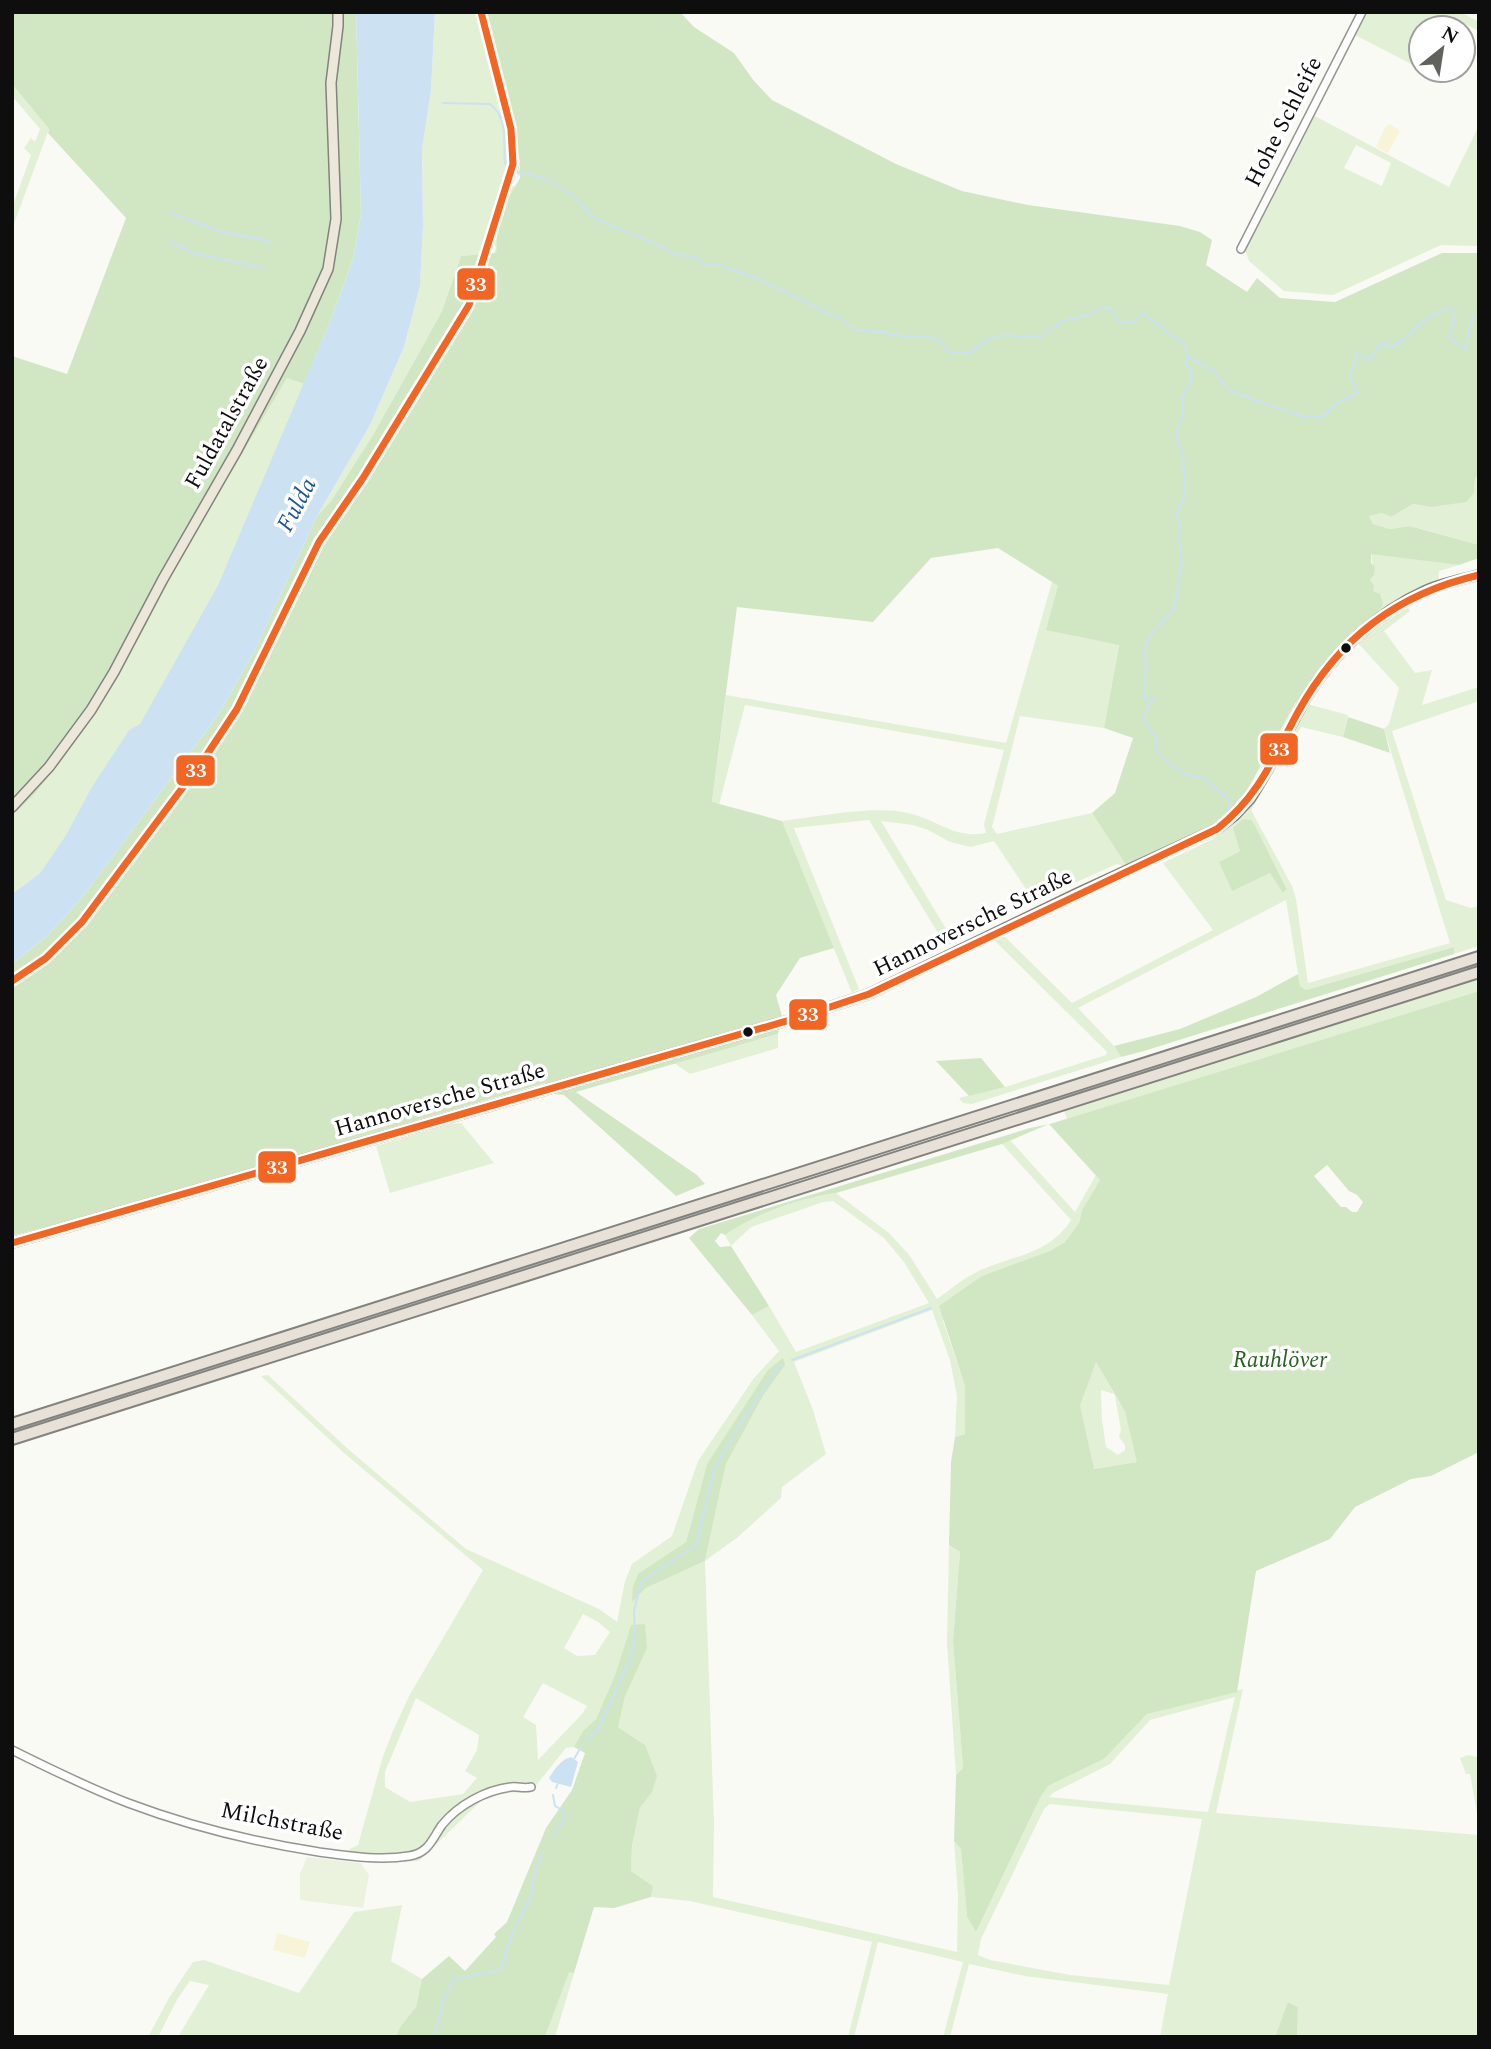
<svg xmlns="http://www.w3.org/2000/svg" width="1491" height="2049" viewBox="0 0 1491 2049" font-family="Spectral,serif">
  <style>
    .green { fill: #e2f0d5; fill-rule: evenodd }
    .forest { fill: #d1e7c4; fill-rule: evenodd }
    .sand { fill: #f8f4d7 }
    .pitch { fill: #ebf3df }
    .water { fill: #cce2f3 }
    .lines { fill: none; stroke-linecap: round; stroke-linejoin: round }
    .stream { stroke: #cce2f3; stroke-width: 2 }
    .minor-casing { stroke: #949492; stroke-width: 10 }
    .major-casing { stroke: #82827f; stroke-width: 12 }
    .highway-casing { stroke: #82827f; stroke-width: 14 }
    .minor { stroke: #fefefd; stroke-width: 7 }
    .major { stroke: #ebe8da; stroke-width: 9 }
    .highway { stroke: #e8e1d7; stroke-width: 10 }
    .bus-1-casing { stroke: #fff; stroke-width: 12 }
    .bus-1 { stroke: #f26522; stroke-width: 7 }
    .bus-dot { fill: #0e0e0e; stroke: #fff; stroke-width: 2.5 }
    .labels { text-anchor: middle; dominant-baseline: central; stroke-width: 7; stroke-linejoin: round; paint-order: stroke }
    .street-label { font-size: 23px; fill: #0e0e0e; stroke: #fff }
    .park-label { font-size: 23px; font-style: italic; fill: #296222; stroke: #fff }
    .water-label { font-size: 24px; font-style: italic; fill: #1e5799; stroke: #fff }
    .line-badge { stroke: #fff; stroke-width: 2.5 }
    .badge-label { font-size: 19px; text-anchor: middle; font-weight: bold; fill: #fff }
  </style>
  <rect width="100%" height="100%" fill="#fafaf4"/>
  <path class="green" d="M 435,12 L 478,12 L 516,161 L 520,163 L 520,176 L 507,171 L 496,215 L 510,185 L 515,187 C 502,208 498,228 496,253 L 494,253 L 496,248 L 493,241 L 489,254 L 461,256 L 442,311 L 420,351 L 373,435 L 331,501 L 317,516 L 370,425 L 404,347 L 420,286 L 423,225 L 422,149 L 431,91 Z
    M 1367,12 L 1460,12 L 1479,22 L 1479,31 L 1461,22 L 1458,28 L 1421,28 L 1421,69 L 1355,35 Z
    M 12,84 L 49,129 L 12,229 L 12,208 L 31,155 L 24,148 L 31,138 L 35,142 L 40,129 L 12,96 Z
    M 1313,115 L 1449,187 L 1479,125 L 1479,246 L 1441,245 L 1333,295 L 1284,291 L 1249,261 L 1245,250 ZM 1356,145 L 1391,163 L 1382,186 L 1344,168 Z
    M 287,378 L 304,384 L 218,585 L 140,725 L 129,730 L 91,788 L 66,835 L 40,873 L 12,894 L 12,816 L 35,794 L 85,729 L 147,624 L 162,585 L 188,546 Z
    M 1479,472 L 1479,545 L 1411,526 L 1390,529 L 1373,524 L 1369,516 L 1382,513 L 1391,517 L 1413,504 L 1431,507 L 1468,497 L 1474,493 L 1475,479 Z
    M 1371,553 L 1459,565 L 1439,571 L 1438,583 L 1375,617 L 1370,580 L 1374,575 Z
    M 1052,582 L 1058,586 L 1074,636 L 1119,644 L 1104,728 L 1020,716 L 992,827 L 997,834 L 1092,813 L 1128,868 L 1117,864 L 1034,901 L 994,841 L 971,847 L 950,842 L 928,830 L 913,825 L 881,821 L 954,942 L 946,946 L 869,820 L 794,828 L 859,989 L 852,993 L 782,821 C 818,817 873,805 908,813 C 938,820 954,839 986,833 L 984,824 L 1004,750 L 745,705 L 719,805 L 712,803 L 726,695 L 1006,743 Z
    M 1406,605 L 1410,611 L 1384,631 L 1415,673 L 1432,670 L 1422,705 L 1479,687 L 1479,701 L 1392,731 L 1446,900 L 1471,908 L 1479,906 L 1479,946 L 1454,954 L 1454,947 L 1306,990 L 1300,986 L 1286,900 L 1078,1008 L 1114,1046 L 1121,1057 L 972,1104 L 963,1103 L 959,1098 L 1005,1087 L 1106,1055 L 1107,1052 L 995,941 L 1004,936 L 1072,1003 L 1213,930 L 1163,863 L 1213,839 L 1248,805 L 1307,704 L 1348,715 L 1343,737 L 1301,727 L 1251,810 L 1292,886 L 1296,899 L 1308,983 L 1450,943 L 1384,729 L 1389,724 L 1399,688 L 1357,642 L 1381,621 ZM 1256,827 L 1287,888 L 1284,892 L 1270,873 L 1219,862 L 1240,851 Z
    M 1479,979 L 1479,991 L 1067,1119 L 1064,1111 C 1201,1065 1341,1024 1479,979 Z
    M 778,1034 L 778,1048 L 690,1074 L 674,1063 Z
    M 461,1123 L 494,1163 L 390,1193 L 376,1146 L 449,1124 Z
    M 1010,1140 L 1075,1212 L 1096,1175 L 1100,1180 L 1082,1210 L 1079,1223 L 1065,1242 L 1050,1251 L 1027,1261 L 943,1321 L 965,1386 L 965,1434 L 955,1437 L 957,1397 L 950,1360 L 932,1310 L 794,1362 L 813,1410 L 826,1454 L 782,1487 L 781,1498 L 738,1537 L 705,1561 L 714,1823 L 713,1897 L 957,1952 L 958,1895 L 954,1841 L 961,1849 L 967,1917 L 976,1932 L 1040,1798 L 1048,1786 L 1104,1759 L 1147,1714 L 1243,1689 L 1216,1813 L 1479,1835 L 1479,2037 L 1297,2037 L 1298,2007 L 1289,2002 L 1275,2037 L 1160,2037 L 1168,1994 L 1025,1976 L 969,1964 L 950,2037 L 943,2037 L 963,1962 L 878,1942 L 854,2037 L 848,2037 L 872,1942 L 690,1901 L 651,1897 L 653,1886 L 631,1871 L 632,1846 L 640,1808 L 652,1792 L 645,1745 L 618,1727 L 625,1697 L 647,1648 L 631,1625 L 615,1675 L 596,1719 L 583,1731 L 574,1747 L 566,1748 L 530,1793 L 501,1792 L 485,1797 L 419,1861 L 373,1863 L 346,1859 L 350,1849 L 358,1845 L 383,1756 L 393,1731 L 409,1696 L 483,1570 L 344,1453 L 261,1376 L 268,1375 L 348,1449 L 466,1549 L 599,1609 L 617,1622 L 625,1581 L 632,1564 L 672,1536 L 698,1461 L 754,1378 L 779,1351 L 752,1315 L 769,1306 L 796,1352 L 929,1303 L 904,1262 L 884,1238 L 833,1201 L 823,1202 L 751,1227 L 731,1246 L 725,1235 C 757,1213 797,1199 836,1193 L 889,1233 L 910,1256 L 937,1299 C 951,1289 966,1276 983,1269 C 1017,1255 1050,1253 1071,1220 L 1002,1144 ZM 785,1365 L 763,1396 L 726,1464 L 705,1561 L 646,1588 L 633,1601 L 671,1552 L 686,1542 L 707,1464 ZM 583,1614 L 598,1622 L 610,1632 L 595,1655 L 577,1656 L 564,1648 ZM 543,1683 L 587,1706 L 582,1714 L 538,1760 L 536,1725 L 523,1717 ZM 1235,1697 L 1208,1812 L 1049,1797 L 1053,1793 L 1110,1764 L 1150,1720 ZM 416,1698 L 479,1735 L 477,1750 L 465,1771 L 477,1778 L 463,1794 L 410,1802 L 385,1787 L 385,1772 ZM 1050,1804 L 1202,1819 L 1169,1985 L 1070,1975 L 990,1960 L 978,1955 L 981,1939 L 1044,1809 Z
    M 1096,1361 L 1114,1394 L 1101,1390 L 1102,1420 L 1106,1447 L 1118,1455 L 1125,1450 L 1125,1445 L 1119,1437 L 1121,1430 L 1115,1396 L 1125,1412 L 1138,1462 L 1094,1469 L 1032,1451 L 1080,1406 Z
    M 949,1545 L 960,1552 L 953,1641 L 963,1768 L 956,1775 L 947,1643 Z
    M 1468,1755 L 1477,1757 L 1479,1765 L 1479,1824 L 1470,1774 L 1466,1774 L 1460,1758 Z
    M 402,1905 L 391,1961 L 422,1979 L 416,2007 L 400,2027 L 396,2037 L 178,2037 L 209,1985 L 190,1981 L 178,1998 L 158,2037 L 148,2037 L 169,1998 L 193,1962 L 204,1960 L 299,1993 L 354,1912 Z
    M 569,1971 L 574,1973 L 555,2037 L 545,2037 Z"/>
  <path class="forest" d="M 12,12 L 356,12 L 361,214 L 353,259 L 331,319 L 304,384 L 287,378 L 188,546 L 162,585 L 147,624 L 85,729 L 35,794 L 12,816 L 12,356 L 67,374 L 126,218 L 48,133 L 49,129 L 12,84 Z
    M 484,12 L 680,12 L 694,27 L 734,53 L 754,81 L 772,100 L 896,164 L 962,191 L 1028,205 L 1180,226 L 1200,232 L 1212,240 L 1206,265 L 1247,292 L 1257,278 L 1280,298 L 1335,302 L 1442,253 L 1479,253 L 1479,472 L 1475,479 L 1474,493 L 1466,502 L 1431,507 L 1413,504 L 1391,517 L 1382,513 L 1369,516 L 1373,524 L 1390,529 L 1410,526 L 1479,545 L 1479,558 L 1459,565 L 1371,554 L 1371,563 L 1375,567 L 1374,575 L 1370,580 L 1374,585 L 1373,591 L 1380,594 L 1383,605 L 1375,617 L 1334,654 L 1296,702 L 1245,794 L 1229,811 L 1210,827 L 1128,868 L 1092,813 L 1115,793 L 1133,738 L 1104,728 L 1119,645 L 1046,630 L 1058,586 L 1052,582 L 998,548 L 931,558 L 873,622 L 737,607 L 712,802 L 782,821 L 834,948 L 800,958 L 776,995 L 782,1016 L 778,1034 L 576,1092 L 697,1175 L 705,1184 L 676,1196 L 564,1095 L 555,1094 L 545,1083 L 117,1208 L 12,1236 L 12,964 L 47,936 L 81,899 L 218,715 L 254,652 L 317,516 L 331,501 L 373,435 L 420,351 L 442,311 L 461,256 L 496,253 L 498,225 L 506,202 L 520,178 L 520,163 L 506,85 Z
    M 1348,717 L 1384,729 L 1390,753 L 1343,737 Z
    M 1243,819 L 1251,820 L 1256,827 L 1287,889 L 1283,893 L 1270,873 L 1232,891 L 1219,862 L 1240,851 L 1233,828 Z
    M 1454,947 L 1454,954 L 1144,1051 L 1121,1057 L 1114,1046 L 1180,1029 L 1256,997 L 1298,974 L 1300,986 L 1306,990 Z
    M 1479,991 L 1479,1452 L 1431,1476 L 1411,1479 L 1355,1507 L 1330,1539 L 1256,1571 L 1237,1692 L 1147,1714 L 1104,1759 L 1048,1786 L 1040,1798 L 976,1932 L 967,1917 L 961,1849 L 954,1841 L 956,1775 L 963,1768 L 953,1641 L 960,1552 L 949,1545 L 951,1462 L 955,1437 L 965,1434 L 965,1386 L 939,1306 L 982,1276 L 1050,1251 L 1065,1242 L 1079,1223 L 1082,1210 L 1100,1180 L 1049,1124 L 1002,1144 L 836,1193 C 797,1199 757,1213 725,1235 L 721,1233 L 715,1241 L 720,1247 L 731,1246 L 769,1306 L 752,1315 L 689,1238 L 699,1229 L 1030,1128 L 1050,1124 ZM 1327,1165 L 1349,1191 L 1357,1195 L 1363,1202 L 1357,1212 L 1352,1212 L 1346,1207 L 1341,1207 L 1314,1176 ZM 1096,1362 L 1125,1412 L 1137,1462 L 1094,1469 L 1080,1406 Z
    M 981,1058 L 1005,1087 L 969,1096 L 936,1061 Z
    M 783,1358 L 785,1365 L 763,1396 L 726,1464 L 705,1561 L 646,1588 L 632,1602 L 633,1587 L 638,1574 L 686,1542 L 707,1464 L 768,1370 Z
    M 645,1624 L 647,1648 L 625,1697 L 618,1727 L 645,1745 L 657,1776 L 652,1792 L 640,1808 L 632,1846 L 631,1871 L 653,1886 L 651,1897 L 614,1908 L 594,1907 L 574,1973 L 569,1972 L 545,2037 L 396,2037 L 400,2027 L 416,2007 L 422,1979 L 449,1956 L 465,1971 L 496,1937 L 494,1934 L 507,1922 L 546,1828 L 572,1790 L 585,1753 L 574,1747 L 583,1731 L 596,1719 L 615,1675 L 631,1625 Z
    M 1288,2002 L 1298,2007 L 1297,2037 L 1275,2037 Z"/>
  <path class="sand" d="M 1390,124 L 1400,131 L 1388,153 L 1376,147 L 1386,126 Z
    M 277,1933 L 310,1942 L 305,1958 L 273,1950 Z"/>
  <path class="pitch" d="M 307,1857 L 361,1863 L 369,1875 L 363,1908 L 300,1900 L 300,1874 Z"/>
  <path class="water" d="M 356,12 L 435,12 L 431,91 L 422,149 L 423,225 L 420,286 L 404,347 L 370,425 L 317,516 L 254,652 L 218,715 L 81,899 L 47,936 L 12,964 L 12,894 L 40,873 L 66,835 L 91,788 L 129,730 L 140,724 L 218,585 L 331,319 L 353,259 L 361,214 Z
    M 571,1757 L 578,1762 L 571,1787 L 552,1782 L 549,1778 C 554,1770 561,1759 571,1757 Z"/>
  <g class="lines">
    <path class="stream" d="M 443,103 L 490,104 C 509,118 503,144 505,164
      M 517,172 L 548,179 L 576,198 L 594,218 L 662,247 L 676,255 L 693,256 L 705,265 L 720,264 C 727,270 737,271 746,274 C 772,285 797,297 821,310 C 838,319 839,314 854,330 L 882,332 L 905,337 L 927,337 L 939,340 L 949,352 L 970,353 C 996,328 1007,337 1040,337 L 1062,321 L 1090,314 L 1102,307 L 1110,308 L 1119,322 L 1132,322 L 1144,314 C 1158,322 1168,336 1183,342 L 1188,357 L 1214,371 L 1228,389 L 1251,399 L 1301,416 L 1324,416 L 1338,402 L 1358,393 L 1350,377 L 1357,353 L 1368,360 L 1382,343 L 1394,347 C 1418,329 1422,315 1453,308 L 1454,321 L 1449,337 L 1465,350 L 1472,316 L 1479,315
      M 172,213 L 217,231 L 270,241
      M 170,242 L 193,253 L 264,268
      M 1187,358 L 1185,363 L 1189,368 L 1192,378 L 1182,398 L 1183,416 L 1177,428 L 1177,440 L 1183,456 L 1185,492 L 1176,517 L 1181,527 L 1178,535 L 1182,562 L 1174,608 L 1151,635 L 1144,648 L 1146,666 L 1144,699 L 1154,699 L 1149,704 L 1143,719 L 1157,738 L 1157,752 L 1160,756 L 1184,774 L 1205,779 L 1228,799 L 1229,811
      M 792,1360 L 931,1308
      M 586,1741 L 598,1730 L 630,1659 L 635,1637 L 634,1611 L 641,1582 L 696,1545 L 714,1469 L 737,1429 L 777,1369 L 782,1365
      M 574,1759 L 581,1747
      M 556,1788 L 558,1783
      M 551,1838 L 565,1818 L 562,1810 L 555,1806 L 553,1795
      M 433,2037 L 439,2021 L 442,2001 L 454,1979 L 501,1970 L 511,1936 L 532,1894 L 532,1880 L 542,1854"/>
    <g class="minor-casing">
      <path id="minor" d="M 1241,249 L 1362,12
        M 12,981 L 46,958 L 82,922 L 204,759 L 237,709 L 319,542 L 363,478 L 469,305 L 513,164 L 511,129 L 481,12
        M 12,1750 C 50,1769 89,1788 128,1803 C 189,1826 255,1842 319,1852 C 349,1856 380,1861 409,1856 C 429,1853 432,1839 442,1825 C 458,1805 486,1790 511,1787 C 518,1786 524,1789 531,1787"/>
    </g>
    <g class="major-casing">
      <path id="major" d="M 12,807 L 49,767 L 91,710 L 114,672 L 163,579 L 237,450 L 300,331 L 328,269 L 336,219 L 331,83 L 338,26 L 338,12
        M 12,1243 L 797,1018 L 869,994 L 1076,894 L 1217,829 L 1235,815 L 1250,799 C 1271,767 1286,733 1305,700 C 1333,653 1376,613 1427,590 C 1444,583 1462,579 1479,575"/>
    </g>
    <g class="highway-casing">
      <path id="highway" d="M 12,1424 L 1479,957
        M 12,1439 L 1479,972"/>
    </g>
    <use href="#minor" class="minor"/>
    <use href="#major" class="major"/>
    <use href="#highway" class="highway"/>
    <g class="bus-1-casing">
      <path id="bus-1" d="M 12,981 L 46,958 L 82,922 L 204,759 L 237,709 L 319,542 L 363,478 L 469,305 L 513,164 L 511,129 L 481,12
        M 12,1243 L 797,1018 L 869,994 L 1217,829 C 1260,795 1273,758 1298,712 C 1339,638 1397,594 1479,575"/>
    </g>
    <use href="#bus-1" class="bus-1"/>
  </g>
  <g class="bus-dot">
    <circle cx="1346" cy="648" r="6"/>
    <circle cx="748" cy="1032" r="6"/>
  </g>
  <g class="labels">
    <g class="street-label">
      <text transform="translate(1284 122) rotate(-63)">Hohe Schleife</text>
      <text transform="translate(227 423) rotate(-61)">Fuldatalstraße</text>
      <text transform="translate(973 923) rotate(-26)">Hannoversche Straße</text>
      <text transform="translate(440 1100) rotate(-16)">Hannoversche Straße</text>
      <text transform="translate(282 1822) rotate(11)">Milchstraße</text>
    </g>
    <g class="park-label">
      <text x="1280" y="1360">Rauhlöver</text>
    </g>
    <g class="water-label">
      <text transform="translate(297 505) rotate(-62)">Fulda</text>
    </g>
  </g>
  <g class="line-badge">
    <rect x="456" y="267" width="40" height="34" rx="7" fill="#f26522"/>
    <rect x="1259" y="732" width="40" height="34" rx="7" fill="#f26522"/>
    <rect x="175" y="754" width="41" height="33" rx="7" fill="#f26522"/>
    <rect x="788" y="998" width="40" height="33" rx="7" fill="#f26522"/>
    <rect x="257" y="1150" width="40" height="34" rx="7" fill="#f26522"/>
  </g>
  <g class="badge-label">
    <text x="476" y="291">33</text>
    <text x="1279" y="756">33</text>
    <text x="196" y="777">33</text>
    <text x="808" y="1021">33</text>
    <text x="277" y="1174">33</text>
  </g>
  <rect width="1491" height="2049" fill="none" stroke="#0e0e0e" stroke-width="28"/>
  <g transform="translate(1442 49) rotate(30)"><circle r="33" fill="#ffffff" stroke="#9f9f9f" stroke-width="2"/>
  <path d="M0-5L12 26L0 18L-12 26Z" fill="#61615e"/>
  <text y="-10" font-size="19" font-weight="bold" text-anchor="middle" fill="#0e0e0e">N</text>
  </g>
</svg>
